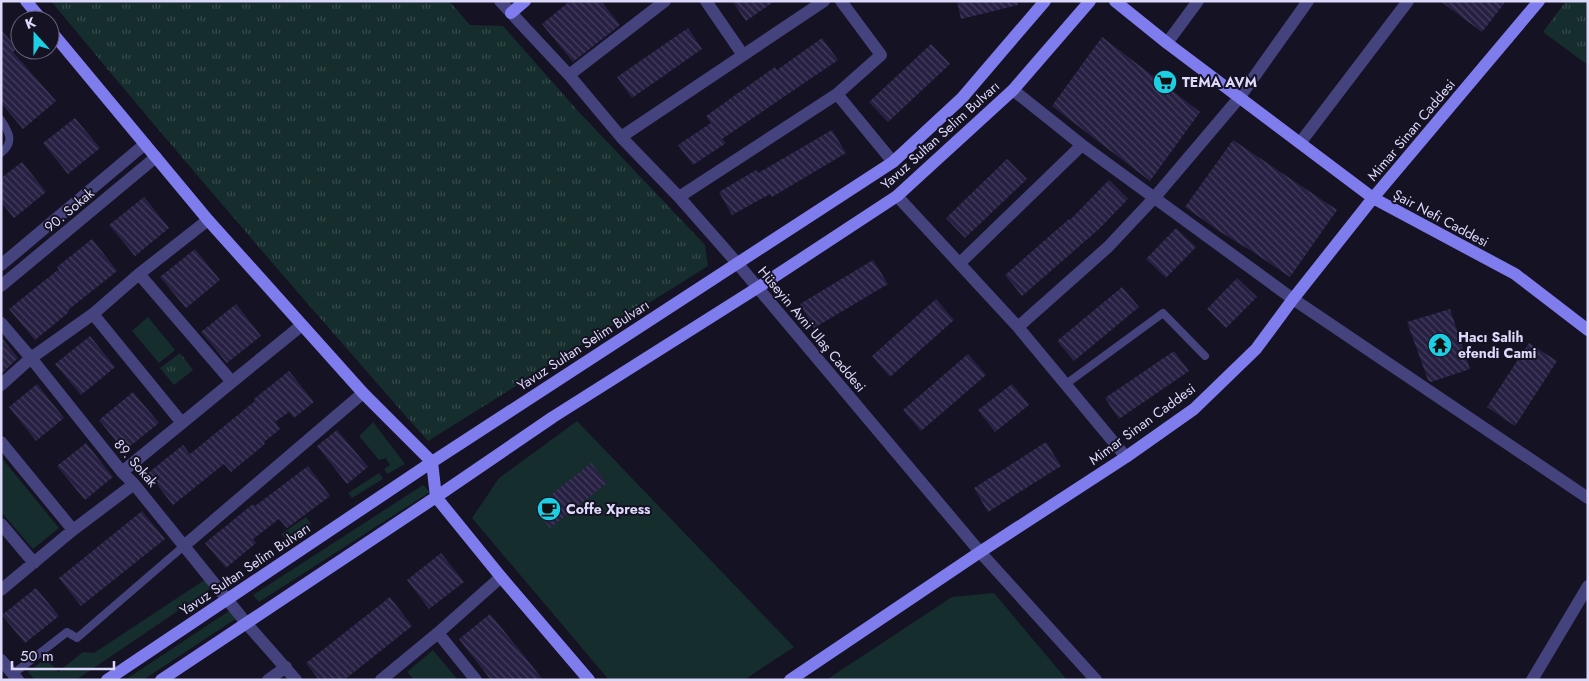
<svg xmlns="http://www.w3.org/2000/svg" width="1589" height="681" viewBox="0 0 1589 681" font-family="Jost,sans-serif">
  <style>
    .grass { fill: #152d2c }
    .park { fill: url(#park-tufts) }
    .building { fill: url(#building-back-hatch) }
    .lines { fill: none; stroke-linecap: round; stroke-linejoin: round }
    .lane { stroke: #45437d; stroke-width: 8 }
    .street { stroke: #45437d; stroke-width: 12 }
    .secondary { stroke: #7f7cee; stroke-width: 12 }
    .labels { text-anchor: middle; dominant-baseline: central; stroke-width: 4; stroke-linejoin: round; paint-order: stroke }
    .poi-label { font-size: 14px; font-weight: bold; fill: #ddd9fa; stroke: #151224; text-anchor: start }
    .street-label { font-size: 14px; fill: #ddd9fa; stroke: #151224 }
  </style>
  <defs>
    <pattern id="park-tufts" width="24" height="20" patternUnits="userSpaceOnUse" patternTransform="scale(1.25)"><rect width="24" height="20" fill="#152d2c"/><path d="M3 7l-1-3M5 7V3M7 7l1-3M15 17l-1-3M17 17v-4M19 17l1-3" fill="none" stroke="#374b4c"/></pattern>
    <pattern id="building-back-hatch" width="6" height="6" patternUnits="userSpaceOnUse" patternTransform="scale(1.25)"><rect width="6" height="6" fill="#272042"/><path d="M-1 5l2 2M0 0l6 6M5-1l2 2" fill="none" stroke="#46405e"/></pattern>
  </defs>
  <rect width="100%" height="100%" fill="#151224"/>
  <path class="grass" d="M 148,317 L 175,350 L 159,363 L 132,331 Z
    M 577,421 L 794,647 L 744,680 L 609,680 L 472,518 L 499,478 Z
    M 373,422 L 405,464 L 387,474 L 384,469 L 390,465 L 386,459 L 387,458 L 379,460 L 359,436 Z
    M 1,457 L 59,528 L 33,549 L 1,512 Z
    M 379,473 L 383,479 L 352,498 L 348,493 Z
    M 423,485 L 430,492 L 259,602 L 253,595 Z
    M 306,517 L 311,524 L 287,541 L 281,534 Z
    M 212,575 L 219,583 L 76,680 L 35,680 L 28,672 L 46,658 L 58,672 L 83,652 L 94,653 Z
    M 994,593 L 1067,680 L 826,680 L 952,597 Z
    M 238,605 L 243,614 L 143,680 L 125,680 Z
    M 433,650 L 458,680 L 414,680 L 407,672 Z"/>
  <path class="park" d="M 51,1 L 449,1 L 470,25 L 503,26 L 577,110 L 705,245 L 708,266 L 428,441 C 300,296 174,150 51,1 Z
    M 1566,1 L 1588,1 L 1588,65 L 1543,32 Z
    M 180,353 L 193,370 L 174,385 L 160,368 Z"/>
  <path class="building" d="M 570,1 L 601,1 L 620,25 L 573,62 L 542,24 Z
    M 732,1 L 775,1 L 746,21 Z
    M 957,1 L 1017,1 L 1018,5 L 961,19 Z
    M 1440,1 L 1506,1 L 1482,32 Z
    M 688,28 L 702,49 L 632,98 L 617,77 Z
    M 1,30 L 17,48 L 13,52 L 56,101 L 23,129 L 1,103 Z
    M 1102,37 L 1200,112 L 1150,181 L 1052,106 Z
    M 822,38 L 838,60 L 722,139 L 726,143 L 693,165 L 678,145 L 711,123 L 706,116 L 775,67 L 777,70 Z
    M 931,44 L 950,64 L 888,122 L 869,102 Z
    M 75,118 L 100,148 L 68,174 L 43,143 Z
    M 832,130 L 846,153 L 772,197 L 770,194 L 732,215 L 719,192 L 756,170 L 758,173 Z
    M 1233,140 L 1337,210 L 1290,277 L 1253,252 L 1219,231 L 1185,207 Z
    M 1007,159 L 1027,179 L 965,238 L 946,218 Z
    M 22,162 L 46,192 L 14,218 L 1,202 L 1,178 Z
    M 1109,180 L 1128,199 L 1099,229 L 1022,296 L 1005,275 L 1069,219 L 1070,220 Z
    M 144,197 L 169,228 L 135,256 L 109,225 Z
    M 1176,228 L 1196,247 L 1166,278 L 1146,259 Z
    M 92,239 L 117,271 L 68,310 L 69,312 L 35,340 L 9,309 L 59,269 L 57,267 Z
    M 195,249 L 220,280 L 186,308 L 160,277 Z
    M 873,260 L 888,284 L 814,328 L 800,304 Z
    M 1237,278 L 1257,297 L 1226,328 L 1207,309 Z
    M 1122,287 L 1139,307 L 1074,361 L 1057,341 Z
    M 936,299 L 954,320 L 890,377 L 872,356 Z
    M 236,304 L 261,336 L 227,363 L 201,332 Z
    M 1450,309 L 1470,369 L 1431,382 L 1428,380 L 1407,322 Z
    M 90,336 L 115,367 L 81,395 L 55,364 Z
    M 1,337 L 18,358 L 1,374 Z
    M 1529,343 L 1557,361 L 1515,426 L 1487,407 Z
    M 1174,351 L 1189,371 L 1119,419 L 1105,398 Z
    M 968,354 L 986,375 L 921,431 L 903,410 Z
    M 289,371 L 314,402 L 294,418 L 289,412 L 275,422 L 280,429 L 264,442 L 265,444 L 231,472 L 224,464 L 173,505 L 148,473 L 183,445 L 190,454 L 255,401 L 254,399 Z
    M 37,384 L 64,418 L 36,441 L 9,407 Z
    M 1012,384 L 1029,405 L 995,432 L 978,410 Z
    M 133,392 L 159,423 L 124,451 L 99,420 Z
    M 337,430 L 368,467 L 347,484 L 317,446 Z
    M 1046,442 L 1061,466 L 988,512 L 974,488 Z
    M 86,443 L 113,477 L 85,500 L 57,466 Z
    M 591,463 L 607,483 L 550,528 L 534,508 Z
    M 308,466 L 330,496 L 287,528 L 279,519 L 253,539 L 256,543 L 226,568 L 205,543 L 253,504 L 255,506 Z
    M 142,511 L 165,539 L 81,606 L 59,578 Z
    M 441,553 L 464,582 L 429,609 L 407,580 Z
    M 36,588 L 59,616 L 25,643 L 2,615 Z
    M 390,597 L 412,626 L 344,680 L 319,680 L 306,663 Z
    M 490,614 L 526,658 L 543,680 L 491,680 L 459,639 Z"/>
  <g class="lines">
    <path class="lane" d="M 1,120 C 9,132 15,142 1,153
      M 1066,384 L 1163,313 L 1205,356
      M 13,674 L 67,632 L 77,638 L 185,545"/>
    <path class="street" d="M 500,1 L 569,75 L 621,137 L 679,197 L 737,263 L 980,552 L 1096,680
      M 706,1 L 743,55
      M 1167,43 L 1198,1
      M 569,75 L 665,1
      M 1013,90 L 1082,145 L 1293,299 L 1588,498
      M 837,94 L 893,162
      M 621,137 L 824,1
      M 1300,143 L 1408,1
      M 897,196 L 1018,327 L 1126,457
      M 679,197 L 837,94 L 881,55 L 841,1
      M 960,263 L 1082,145
      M 1,265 L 145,144
      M 1,286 L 156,157
      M 93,314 L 182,423 L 232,382 L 139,274
      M 1,323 L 31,358 L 122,472 L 134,484 L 247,624 L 296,680
      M 1018,327 L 1108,247 L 1155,197 L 1239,98 L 1308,1
      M 232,382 L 302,325
      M 1,385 L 31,358 L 93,314 L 139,274 L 208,220
      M 1,442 L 73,530
      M 122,472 L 182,423
      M 1,524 L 34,563
      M 185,545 L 363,393
      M 1,590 L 73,530 L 134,484
      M 438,633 L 476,680
      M 1,660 L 18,680
      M 268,680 L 286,667
      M 381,680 L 438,633 L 501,577
      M 1532,680 L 1588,586"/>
    <path class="secondary" d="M 26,1 L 42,20
      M 1115,1 L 1167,43 L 1373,198 L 1515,274 L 1588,330
      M 511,13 L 525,1
      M 50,30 L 208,220 L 363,393 L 432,462 L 436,497 L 501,577 L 589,680
      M 107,680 L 432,462 L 893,162 L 962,98 L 1045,1
      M 161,680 L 436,497 L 553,417 L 757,288 L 897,196 L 1013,90 L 1090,1
      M 790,680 L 980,552 L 1126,457 L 1194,409 L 1256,349 L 1293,299 L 1373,198 L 1539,1"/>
  </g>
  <defs>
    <g id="supermarket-disc" transform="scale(1.25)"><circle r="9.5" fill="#1dcfe2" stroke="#151224"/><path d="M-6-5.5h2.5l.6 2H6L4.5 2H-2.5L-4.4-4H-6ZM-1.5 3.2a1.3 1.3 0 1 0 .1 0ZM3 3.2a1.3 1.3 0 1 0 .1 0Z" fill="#111"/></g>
    <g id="temple-disc" transform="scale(1.25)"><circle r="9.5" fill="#1dcfe2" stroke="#151224"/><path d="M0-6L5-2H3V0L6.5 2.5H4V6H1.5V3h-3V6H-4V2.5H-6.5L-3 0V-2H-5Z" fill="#111"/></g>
    <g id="cafe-disc" transform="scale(1.25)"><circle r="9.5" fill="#1dcfe2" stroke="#151224"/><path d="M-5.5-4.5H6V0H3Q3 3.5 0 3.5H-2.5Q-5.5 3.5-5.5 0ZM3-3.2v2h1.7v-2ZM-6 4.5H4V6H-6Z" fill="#111"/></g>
  </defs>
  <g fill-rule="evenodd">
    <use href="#supermarket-disc" x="1165" y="82"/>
    <use href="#temple-disc" x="1440" y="345"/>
    <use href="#cafe-disc" x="549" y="509"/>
  </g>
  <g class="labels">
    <g class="poi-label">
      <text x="1182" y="82">TEMA AVM</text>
      <text x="1458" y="337">Hacı Salih<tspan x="1458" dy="16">efendi Cami</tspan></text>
      <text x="566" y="509">Coffe Xpress</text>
    </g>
    <g class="street-label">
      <text transform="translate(1411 130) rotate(-50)">Mimar Sinan Caddesi</text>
      <text transform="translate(940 135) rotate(-42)">Yavuz Sultan Selim Bulvarı</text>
      <text transform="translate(69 210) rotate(-40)">90. Sokak</text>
      <text transform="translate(1441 218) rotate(28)">Şair Nefi Caddesi</text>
      <text transform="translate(812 329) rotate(50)">Hüseyin Avni Ulaş Caddesi</text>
      <text transform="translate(583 345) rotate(-33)">Yavuz Sultan Selim Bulvarı</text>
      <text transform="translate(1142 424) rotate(-36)">Mimar Sinan Caddesi</text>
      <text transform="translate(136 463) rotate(49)">89. Sokak</text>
      <text transform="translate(245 569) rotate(-34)">Yavuz Sultan Selim Bulvarı</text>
    </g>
  </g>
  <rect width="1589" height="681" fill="none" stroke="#ddd9fa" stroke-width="5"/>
  <g transform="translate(35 35) rotate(339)"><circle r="24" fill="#151224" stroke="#65627a"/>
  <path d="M0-4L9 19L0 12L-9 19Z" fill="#1dcfe2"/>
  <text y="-8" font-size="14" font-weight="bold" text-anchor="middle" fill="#ddd9fa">K</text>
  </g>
  <path d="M12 661v8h102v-8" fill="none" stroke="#ddd9fa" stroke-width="2.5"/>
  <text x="20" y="661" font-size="15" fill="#ddd9fa" stroke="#151224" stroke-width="4" paint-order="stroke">50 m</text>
</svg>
